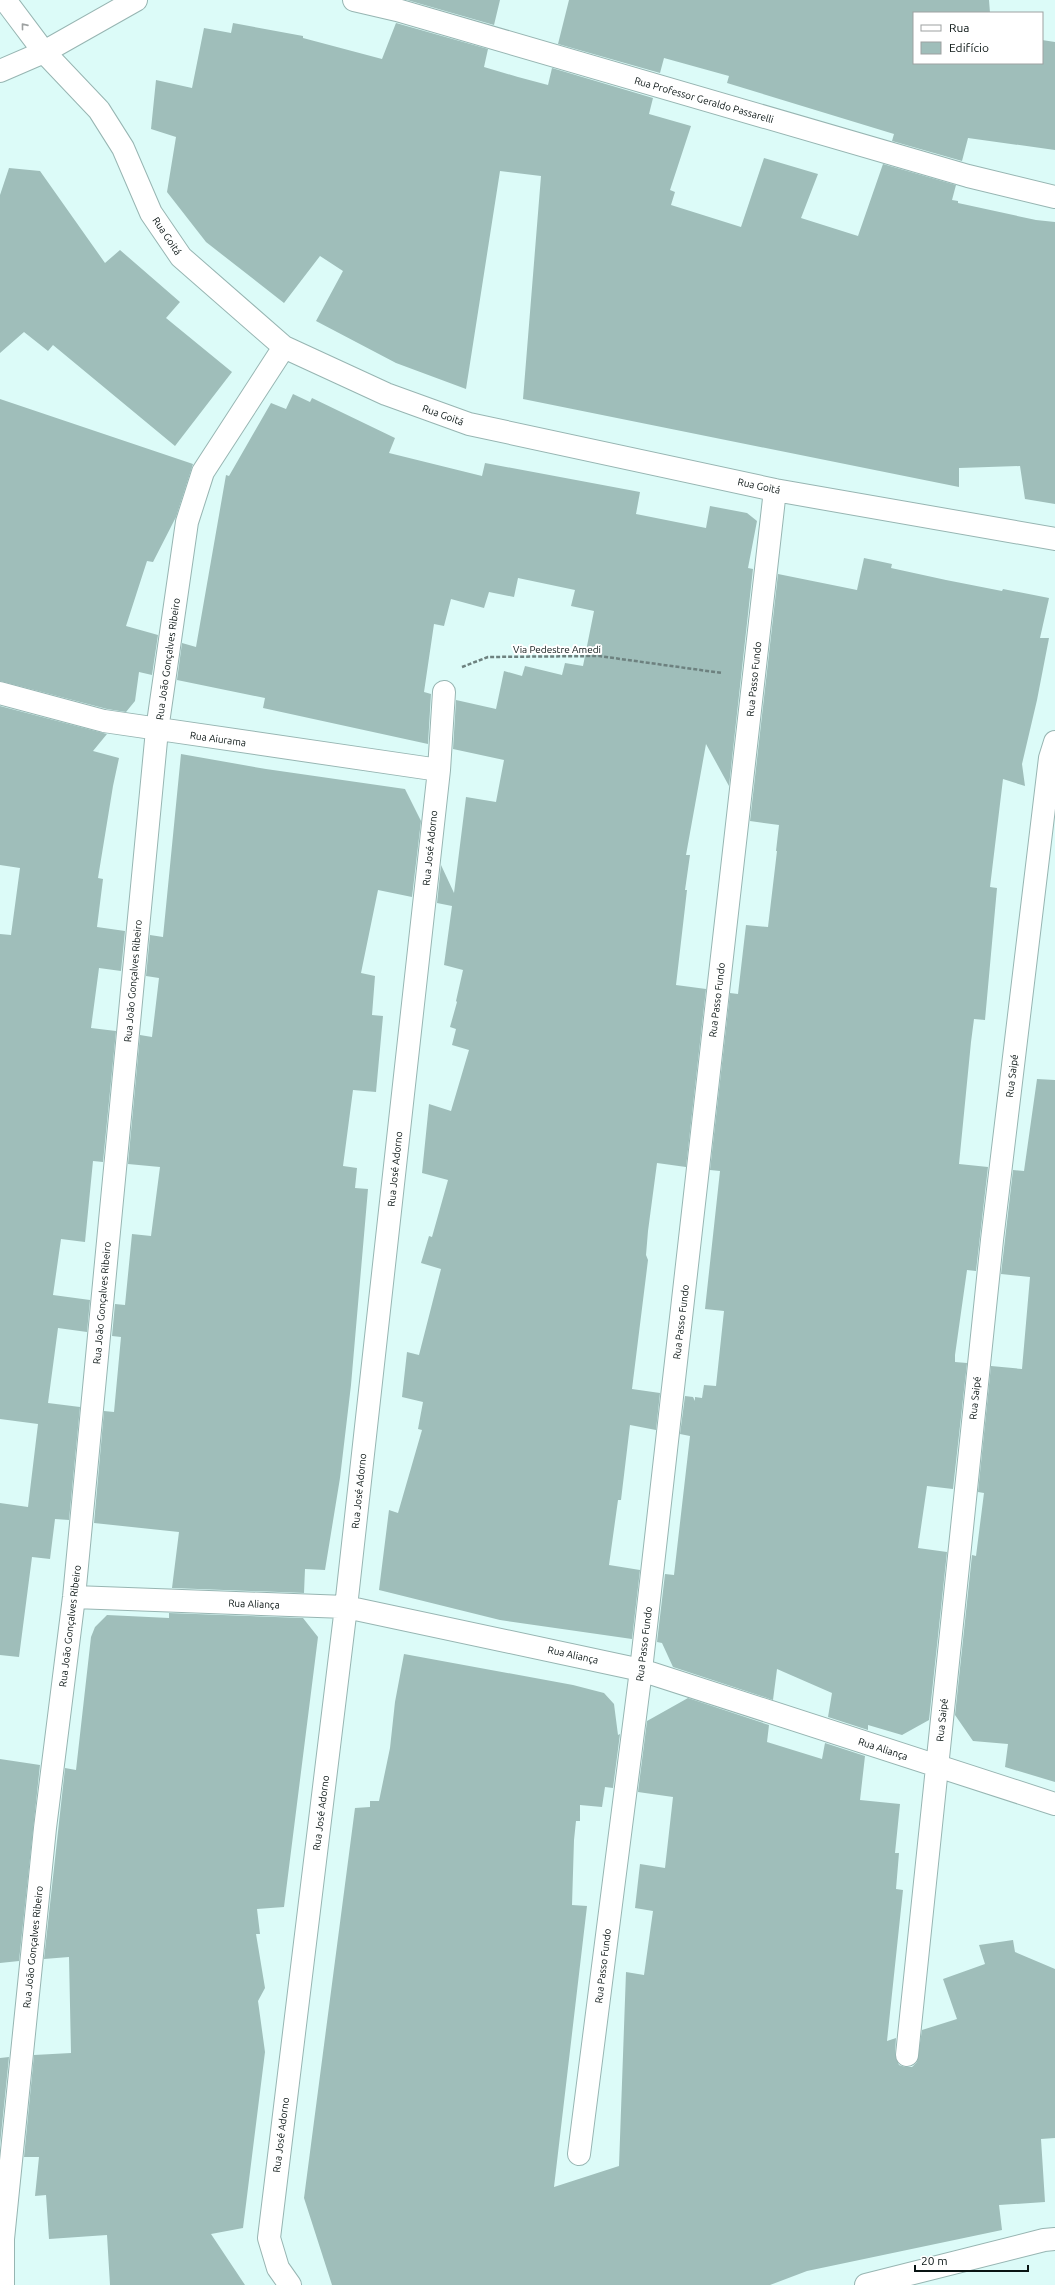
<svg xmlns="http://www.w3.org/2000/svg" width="1055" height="2285" viewBox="0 0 1055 2285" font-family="Ubuntu,sans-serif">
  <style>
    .building { fill: #9fbeba }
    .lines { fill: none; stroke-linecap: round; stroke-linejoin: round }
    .minor-casing { stroke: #97b5b2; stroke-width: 24 }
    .path { stroke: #6d817f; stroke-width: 2.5; stroke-dasharray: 4 2; stroke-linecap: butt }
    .minor { stroke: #fff; stroke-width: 22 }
    .oneway { stroke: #9da1a1 }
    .labels { text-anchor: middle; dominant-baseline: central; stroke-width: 4; stroke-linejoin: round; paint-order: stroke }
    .street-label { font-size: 10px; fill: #091413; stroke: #fff }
  </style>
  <rect width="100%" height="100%" fill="#dcfbf8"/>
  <path class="building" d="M 407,0 L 500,0 L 494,25 Z
    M 569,0 L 989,0 L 990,13 L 914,13 L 914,63 L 1042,63 L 1042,40 L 1055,42 L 1055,150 L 968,138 L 962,161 L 892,141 L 894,134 L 727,83 L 729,76 L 664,58 L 660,73 L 558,44 Z
    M 233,23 L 303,36 L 303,38 L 382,59 L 396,23 L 488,49 L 484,67 L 518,77 L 548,85 L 552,68 L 653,98 L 649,114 L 691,126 L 670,190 L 675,192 L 671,205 L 741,227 L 764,158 L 818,174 L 801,218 L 858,236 L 883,164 L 956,185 L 952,200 L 958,201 L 958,203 L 1036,220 L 1055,222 L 1055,504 L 1025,499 L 1020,466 L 959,468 L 959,487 L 523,399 L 541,176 L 500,171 L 466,389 L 396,363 L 316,321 L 343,271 L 320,256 L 284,303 L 206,242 L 167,192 L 176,137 L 151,129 L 156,80 L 192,88 L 204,28 L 231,33 Z
    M 9,168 L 40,171 L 105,263 L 120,250 L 180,302 L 166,318 L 232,372 L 175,446 L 53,345 L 48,351 L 24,332 L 0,353 L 0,195 Z
    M 293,394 L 310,402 L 312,398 L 395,438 L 389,453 L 482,476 L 485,463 L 640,492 L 636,514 L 706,528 L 710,506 L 747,513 L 757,521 L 748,568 L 753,569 L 729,786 L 706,744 L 686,855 L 690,855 L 685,890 L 687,890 L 676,985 L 706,989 L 686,1167 L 657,1163 L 648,1231 L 646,1255 L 648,1260 L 632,1389 L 660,1393 L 656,1430 L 630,1425 L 621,1500 L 618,1500 L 609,1565 L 640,1570 L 632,1639 L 500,1620 L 379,1590 L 389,1510 L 398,1513 L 422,1430 L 418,1429 L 423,1402 L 402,1397 L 407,1352 L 419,1355 L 441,1269 L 421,1263 L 429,1236 L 432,1237 L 448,1180 L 422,1173 L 429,1104 L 451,1111 L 469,1050 L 452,1045 L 456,1029 L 450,1027 L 457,1002 L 456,1001 L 463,970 L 444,965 L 452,906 L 437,903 L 441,865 L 454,893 L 466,797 L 496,802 L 504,760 L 453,749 L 456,700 L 496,709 L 504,671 L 522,676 L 525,666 L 562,675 L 565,663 L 583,666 L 594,611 L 571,606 L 575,590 L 518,578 L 514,597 L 489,592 L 484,608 L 451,599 L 444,626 L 434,624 L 424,692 L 431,694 L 428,744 L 263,708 L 265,698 L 177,680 L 182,643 L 196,647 L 226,475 L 229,476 L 271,403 L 286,409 Z
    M 0,399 L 193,464 L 176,517 L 153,562 L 147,561 L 126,626 L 158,635 L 152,675 L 139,672 L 135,701 L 126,712 L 107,709 L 0,681 Z
    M 864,558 L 892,564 L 891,568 L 946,580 L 1002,591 L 1003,589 L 1049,598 L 1040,638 L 1049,638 L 1037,700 L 1022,764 L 1025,786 L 1003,779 L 990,887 L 997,888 L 985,1020 L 974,1019 L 971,1042 L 959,1164 L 988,1167 L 976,1271 L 967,1270 L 955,1355 L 955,1362 L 967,1363 L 953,1489 L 927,1486 L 918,1548 L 947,1552 L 929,1720 L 902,1735 L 868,1725 L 868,1730 L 828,1717 L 832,1693 L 777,1669 L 773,1700 L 673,1667 L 662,1643 L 657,1642 L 665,1574 L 674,1575 L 690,1436 L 680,1434 L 685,1396 L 693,1397 L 695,1401 L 695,1397 L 702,1398 L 704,1385 L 716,1386 L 724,1311 L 705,1309 L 720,1171 L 710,1170 L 730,993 L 738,994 L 746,925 L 768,927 L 777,851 L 776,851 L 779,825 L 750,821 L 778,574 L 857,590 Z
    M 0,706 L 107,734 L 93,751 L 119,758 L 113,786 L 98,878 L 103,879 L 97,927 L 125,931 L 121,971 L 99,968 L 91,1028 L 116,1031 L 103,1162 L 93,1161 L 85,1242 L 61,1239 L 53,1295 L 90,1300 L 87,1332 L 58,1328 L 48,1403 L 80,1407 L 69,1520 L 55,1519 L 50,1559 L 32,1557 L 19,1657 L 0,1655 L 0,1503 L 28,1507 L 38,1424 L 0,1419 L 0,934 L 11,935 L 20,868 L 0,865 Z
    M 181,754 L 266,769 L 405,789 L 421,821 L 412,897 L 378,890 L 361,973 L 375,976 L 372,1015 L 383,1016 L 376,1092 L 353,1090 L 343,1166 L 357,1168 L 355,1188 L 368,1189 L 351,1385 L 340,1478 L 325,1570 L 305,1569 L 304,1593 L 172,1588 L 179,1532 L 94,1523 L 104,1411 L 114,1412 L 121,1337 L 112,1336 L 115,1304 L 125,1305 L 132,1234 L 151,1236 L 160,1167 L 128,1164 L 140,1035 L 152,1037 L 159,978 L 146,976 L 150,935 L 163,937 Z
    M 1037,1079 L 1055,1080 L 1055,1782 L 1005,1767 L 1008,1744 L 973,1741 L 955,1715 L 972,1555 L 976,1556 L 984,1493 L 978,1492 L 991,1366 L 1022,1369 L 1030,1277 L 1001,1274 L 1013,1170 L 1024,1171 Z
    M 169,1613 L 303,1618 L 318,1637 L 284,1907 L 257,1909 L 260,1934 L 256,1934 L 265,1988 L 258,2001 L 265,2052 L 243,2228 L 211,2234 L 245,2285 L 110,2285 L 107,2235 L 49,2239 L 46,2195 L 35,2196 L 39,2157 L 24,2157 L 34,2055 L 71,2053 L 69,1957 L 44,1959 L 65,1768 L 76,1770 L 91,1637 L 95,1627 L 107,1615 L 169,1618 Z
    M 404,1654 L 573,1685 L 604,1693 L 614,1704 L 618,1735 L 620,1734 L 613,1788 L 605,1787 L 602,1807 L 580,1805 L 580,1821 L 576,1821 L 574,1840 L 572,1905 L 587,1906 L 554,2187 L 619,2166 L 626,1972 L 644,1975 L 653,1911 L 635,1908 L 640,1864 L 665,1868 L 673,1797 L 638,1792 L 647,1721 L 688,1698 L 769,1725 L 767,1742 L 822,1759 L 825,1743 L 865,1756 L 860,1800 L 900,1804 L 895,1853 L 899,1853 L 896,1889 L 903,1890 L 887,2041 L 896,2038 L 895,2054 L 899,2065 L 905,2067 L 912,2067 L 917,2062 L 922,2030 L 957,2019 L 943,1979 L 985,1964 L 979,1945 L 1013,1940 L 1015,1952 L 1055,1969 L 1055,2138 L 1041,2139 L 1045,2202 L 999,2205 L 1002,2230 L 807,2271 L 770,2285 L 332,2285 L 304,2198 L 355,1808 L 370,1807 L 370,1801 L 379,1801 L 390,1748 L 395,1702 Z
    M 0,1759 L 40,1765 L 19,1961 L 0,1963 Z
    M 9,2057 L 0,2145 L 0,2058 Z"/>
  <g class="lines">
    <g class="minor-casing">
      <path id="minor" d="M 5,0 L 44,52 L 99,110 L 123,148 L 151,213 L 181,257 L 284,347 L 386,394 L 469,424 L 775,490 L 1055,539
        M 354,0 L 397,10 L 968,176 L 1055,197
        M 0,71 L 44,52 L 136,0
        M 0,693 L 104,721 L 439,770
        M 74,1597 L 346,1607 L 641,1670 L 1055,1804
        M 907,2055 L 992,1240 L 1050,758 L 1055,742
        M 579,2154 L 641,1670 L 775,490
        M 3,2285 L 3,2239 L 45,1828 L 74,1597 L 157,730 L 187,522 L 203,472 L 284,347
        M 290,2285 L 278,2268 L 269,2238 L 346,1607 L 439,770 L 444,692
        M 866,2285 L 1044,2240 L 1055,2239"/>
    </g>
    <path class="path" d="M 462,667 L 488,657 L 599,656 L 722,673"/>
    <use href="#minor" class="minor"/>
  </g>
  <defs><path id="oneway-chevron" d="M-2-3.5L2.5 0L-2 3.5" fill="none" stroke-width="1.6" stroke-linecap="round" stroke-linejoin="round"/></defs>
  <use class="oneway" href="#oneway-chevron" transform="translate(24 26) rotate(-129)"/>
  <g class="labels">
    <g class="street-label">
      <text transform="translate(704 100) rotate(16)">Rua Professor Geraldo Passarelli</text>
      <text transform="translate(167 236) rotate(56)">Rua Goitá</text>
      <text transform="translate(443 415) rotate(20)">Rua Goitá</text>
      <text transform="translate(759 486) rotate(12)">Rua Goitá</text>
      <text x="557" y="649">Via Pedestre Amedi</text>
      <text transform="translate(168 659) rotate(-82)">Rua João Gonçalves Ribeiro</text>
      <text transform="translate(754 679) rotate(-84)">Rua Passo Fundo</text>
      <text transform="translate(218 739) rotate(8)">Rua Aiurama</text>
      <text transform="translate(430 848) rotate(-84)">Rua José Adorno</text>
      <text transform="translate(133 981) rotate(-85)">Rua João Gonçalves Ribeiro</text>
      <text transform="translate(717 1000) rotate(-83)">Rua Passo Fundo</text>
      <text transform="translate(1012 1076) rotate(-83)">Rua Saipé</text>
      <text transform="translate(395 1169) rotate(-84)">Rua José Adorno</text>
      <text transform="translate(102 1303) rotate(-85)">Rua João Gonçalves Ribeiro</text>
      <text transform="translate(681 1322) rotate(-83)">Rua Passo Fundo</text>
      <text transform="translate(975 1398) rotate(-84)">Rua Saipé</text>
      <text transform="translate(359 1491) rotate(-84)">Rua José Adorno</text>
      <text transform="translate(254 1604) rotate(2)">Rua Aliança</text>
      <text transform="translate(70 1626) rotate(-83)">Rua João Gonçalves Ribeiro</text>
      <text transform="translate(644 1644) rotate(-83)">Rua Passo Fundo</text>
      <text transform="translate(573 1655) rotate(12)">Rua Aliança</text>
      <text transform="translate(942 1720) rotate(-84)">Rua Saipé</text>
      <text transform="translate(883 1749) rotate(18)">Rua Aliança</text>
      <text transform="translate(321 1813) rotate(-83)">Rua José Adorno</text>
      <text transform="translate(33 1947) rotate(-84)">Rua João Gonçalves Ribeiro</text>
      <text transform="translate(603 1966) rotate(-83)">Rua Passo Fundo</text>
      <text transform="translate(281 2135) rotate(-83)">Rua José Adorno</text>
    </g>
  </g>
  <rect x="913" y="12" width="130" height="52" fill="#ffffff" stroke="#9da1a1"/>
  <rect x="921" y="25" width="20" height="6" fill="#ffffff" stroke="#9da1a1"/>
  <text x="949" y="32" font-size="12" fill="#091413">Rua</text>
  <rect x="921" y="42" width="20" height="12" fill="#9fbeba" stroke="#9da1a1"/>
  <text x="949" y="52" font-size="12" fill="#091413">Edifício</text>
  <path d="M915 2265v6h113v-6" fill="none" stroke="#091413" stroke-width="2"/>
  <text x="921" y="2265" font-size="12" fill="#091413" stroke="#ffffff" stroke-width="3" paint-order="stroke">20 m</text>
</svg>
